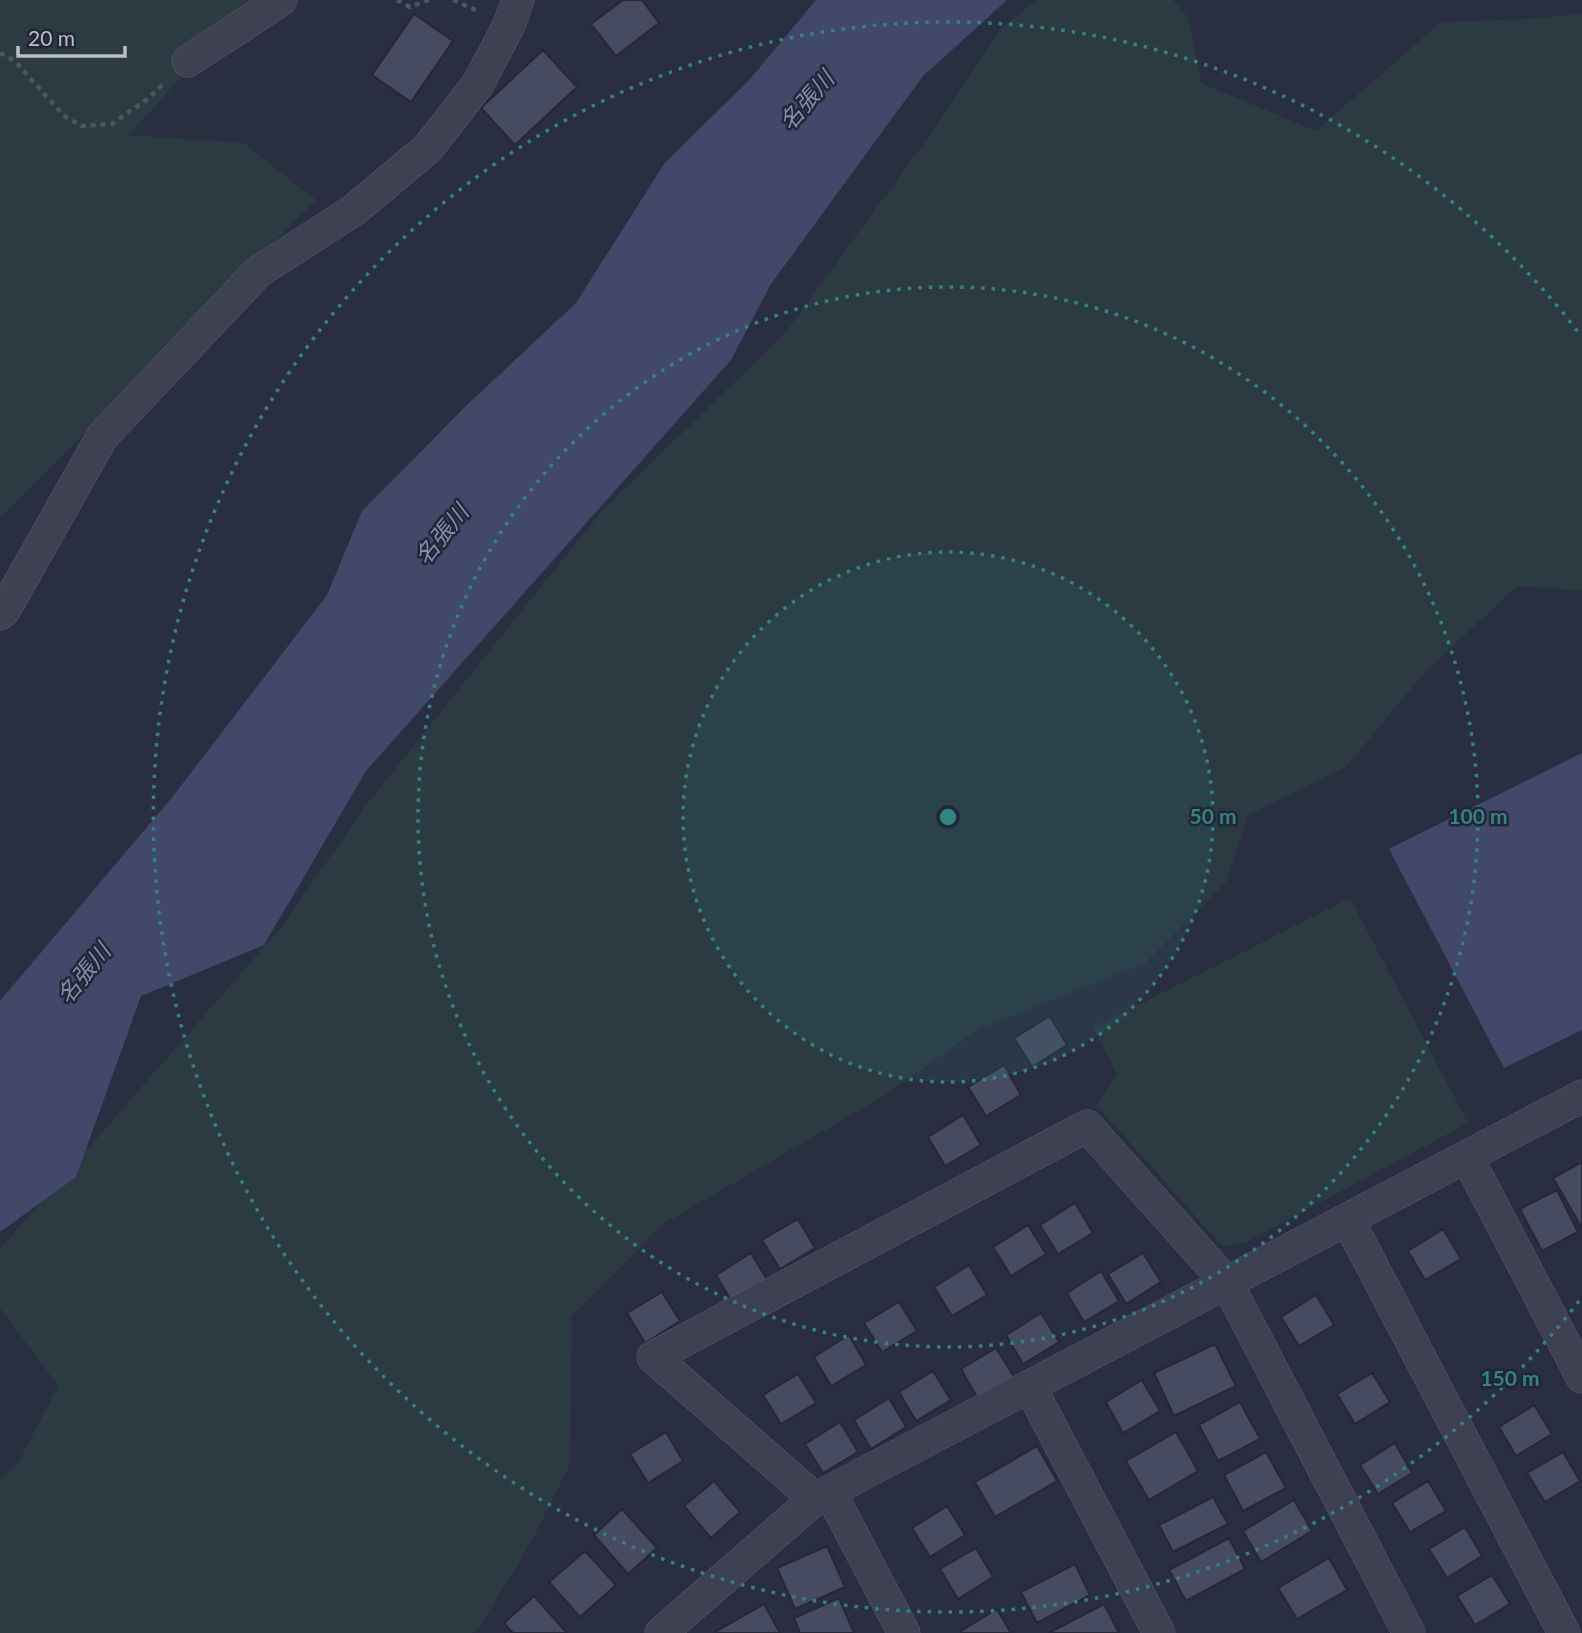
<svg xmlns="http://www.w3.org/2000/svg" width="1582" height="1633" viewBox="0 0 1582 1633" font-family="Lato,'Noto Sans JP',sans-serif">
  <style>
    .green { fill: #2c3a42 }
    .water { fill: #414869 }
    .building { fill: #464b61; stroke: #242839; stroke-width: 2 }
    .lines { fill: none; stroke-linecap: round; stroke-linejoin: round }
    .street-casing { stroke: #595c6c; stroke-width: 33 }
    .path { stroke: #4a575f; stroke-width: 4.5; stroke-dasharray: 5 5; stroke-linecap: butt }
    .street { stroke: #3e4151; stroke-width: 32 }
    .ring { fill: none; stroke: #318481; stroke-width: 3.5; stroke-dasharray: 3.5 7 }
    .labels { text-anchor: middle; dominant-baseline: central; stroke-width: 5; stroke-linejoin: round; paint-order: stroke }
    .water-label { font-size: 23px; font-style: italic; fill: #858db0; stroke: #222637 }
    .centre { fill: #318481; stroke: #222637; stroke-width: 3.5 }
    .ring-label { font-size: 21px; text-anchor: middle; font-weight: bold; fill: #318481; stroke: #222637; stroke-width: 5; stroke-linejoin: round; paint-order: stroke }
  </style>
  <rect width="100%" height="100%" fill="#2a2e41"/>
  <path class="green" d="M 0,0 L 250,0 L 129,135 L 244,143 L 316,200 L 0,518 Z
    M 1037,0 L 1173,0 L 1188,17 L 1201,83 L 1316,131 L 1441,22 L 1525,19 L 1582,14 L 1582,591 L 1517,586 L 1424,673 L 1346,767 L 1248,815 L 1226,882 L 1145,963 L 978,1029 L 884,1096 L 663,1224 L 572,1316 L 570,1464 L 532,1541 L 480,1626 L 472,1633 L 0,1633 L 0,1481 L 19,1461 L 58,1386 L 0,1308 L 0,1249 L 284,924 L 363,809 L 601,512 L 786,332 L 926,140 L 1001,28 Z
    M 1350,898 L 1468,1123 L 1245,1243 L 1222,1246 L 1096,1105 L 1117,1074 L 1093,1028 Z"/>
  <path class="water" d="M 816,0 L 1007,0 L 923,76 L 771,284 L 731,360 L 366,771 L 264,945 L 141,996 L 76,1177 L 0,1232 L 0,1001 L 174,795 L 327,595 L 362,511 L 469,403 L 576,303 L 664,164 L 750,79 Z
    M 1582,753 L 1582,1030 L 1504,1068 L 1389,849 Z"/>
  <path class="building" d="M 623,0 L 642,0 L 659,23 L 616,56 L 591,24 Z
    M 414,14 L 453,41 L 411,102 L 372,75 Z
    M 543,50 L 577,87 L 515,145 L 481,108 Z
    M 1050,1016 L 1067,1045 L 1032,1067 L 1014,1038 Z
    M 1004,1065 L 1021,1095 L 986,1116 L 968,1087 Z
    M 963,1115 L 981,1145 L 945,1166 L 928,1137 Z
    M 1582,1162 L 1582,1228 L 1553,1178 Z
    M 1557,1190 L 1578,1232 L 1542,1251 L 1520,1209 Z
    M 1075,1203 L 1093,1233 L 1058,1254 L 1040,1225 Z
    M 798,1219 L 815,1248 L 780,1269 L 762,1240 Z
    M 1028,1225 L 1046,1254 L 1011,1276 L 993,1247 Z
    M 1443,1229 L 1461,1259 L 1425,1280 L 1408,1251 Z
    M 751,1253 L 769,1283 L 733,1304 L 716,1275 Z
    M 1143,1253 L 1161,1282 L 1126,1304 L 1108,1274 Z
    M 969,1265 L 987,1295 L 952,1316 L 934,1287 Z
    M 1101,1271 L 1119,1301 L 1084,1322 L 1067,1293 Z
    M 662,1292 L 680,1321 L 645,1343 L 627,1313 Z
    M 1316,1295 L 1334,1325 L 1299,1346 L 1281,1317 Z
    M 899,1302 L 917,1331 L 882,1352 L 864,1323 Z
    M 1041,1313 L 1059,1342 L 1023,1364 L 1006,1335 Z
    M 849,1335 L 866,1365 L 831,1386 L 814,1357 Z
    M 1215,1344 L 1236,1386 L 1174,1416 L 1154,1373 Z
    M 996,1348 L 1014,1377 L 978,1399 L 961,1369 Z
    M 933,1371 L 951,1400 L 916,1421 L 899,1392 Z
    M 1372,1373 L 1390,1402 L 1355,1424 L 1337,1394 Z
    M 798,1374 L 816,1403 L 781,1424 L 763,1395 Z
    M 1142,1380 L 1160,1411 L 1123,1433 L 1106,1402 Z
    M 889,1398 L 906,1427 L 871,1449 L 854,1420 Z
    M 1240,1402 L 1260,1439 L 1218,1461 L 1199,1425 Z
    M 1534,1405 L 1552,1434 L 1516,1456 L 1499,1427 Z
    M 840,1422 L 858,1452 L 823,1473 L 805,1444 Z
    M 666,1432 L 683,1461 L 648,1483 L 630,1454 Z
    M 1176,1432 L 1198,1471 L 1149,1500 L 1126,1461 Z
    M 1395,1443 L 1412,1473 L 1378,1494 L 1360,1465 Z
    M 1037,1446 L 1057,1481 L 995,1517 L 975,1482 Z
    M 1266,1452 L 1286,1488 L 1243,1511 L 1224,1475 Z
    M 1563,1452 L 1580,1481 L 1545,1502 L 1527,1473 Z
    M 714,1481 L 740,1512 L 711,1538 L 684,1506 Z
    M 1428,1481 L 1446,1511 L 1410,1532 L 1392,1503 Z
    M 1213,1497 L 1228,1524 L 1173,1552 L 1159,1525 Z
    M 1294,1500 L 1312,1531 L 1261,1562 L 1243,1531 Z
    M 947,1506 L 965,1535 L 930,1557 L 912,1528 Z
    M 622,1509 L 657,1548 L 628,1574 L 594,1535 Z
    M 1465,1527 L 1482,1556 L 1447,1578 L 1429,1549 Z
    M 1229,1538 L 1245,1569 L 1186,1601 L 1169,1570 Z
    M 827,1546 L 845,1587 L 795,1609 L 777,1568 Z
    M 976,1548 L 993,1577 L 958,1599 L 940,1569 Z
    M 585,1551 L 616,1585 L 580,1617 L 549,1582 Z
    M 1329,1558 L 1347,1590 L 1297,1619 L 1278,1588 Z
    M 1075,1564 L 1090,1595 L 1037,1623 L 1021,1592 Z
    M 1492,1575 L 1510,1604 L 1475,1625 L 1457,1596 Z
    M 534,1596 L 567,1633 L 513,1633 L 504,1623 Z
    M 839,1598 L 854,1633 L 800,1633 L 794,1618 Z
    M 764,1604 L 780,1633 L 718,1633 L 717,1631 Z
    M 1104,1604 L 1119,1633 L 1049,1633 Z
    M 997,1609 L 1011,1633 L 962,1633 L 961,1631 Z"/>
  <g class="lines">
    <g class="street-casing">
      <path id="street" d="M 188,61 L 281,0
        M 0,614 L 5,609 L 102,437 L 258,272 L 354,210 L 428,148 L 478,84 L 509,25 L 518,0
        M 1467,1157 L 1582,1377
        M 1348,1220 L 1564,1633
        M 1030,1387 L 1159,1633
        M 830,1492 L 904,1633
        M 815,1499 L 653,1357 L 1087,1126 L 1227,1283 L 1409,1633
        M 661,1633 L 815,1499 L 1582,1096"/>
    </g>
    <path class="path" d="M 397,0 L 410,7 L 429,0
      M 453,0 L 480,12
      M 0,53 L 15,61 L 63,115 L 81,126 L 112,124 L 149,98 L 164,83"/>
    <use href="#street" class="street"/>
  </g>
  <circle cx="948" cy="817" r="265" fill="#318481" fill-opacity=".12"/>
  <g class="ring">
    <circle cx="948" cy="817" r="265"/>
    <circle cx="948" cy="817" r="530"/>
    <path d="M1579 1301A795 795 0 1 1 1579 333"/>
  </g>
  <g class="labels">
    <g class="water-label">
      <text transform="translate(806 100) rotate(-49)">名張川</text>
      <text transform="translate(441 534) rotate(-51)">名張川</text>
      <text transform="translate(83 973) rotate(-51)">名張川</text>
    </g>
  </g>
  <circle cx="948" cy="817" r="10" class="centre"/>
  <g class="ring-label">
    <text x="1213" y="824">50 m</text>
    <text x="1478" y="824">100 m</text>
    <text x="1510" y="1386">150 m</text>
  </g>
  <path d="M18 46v10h107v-10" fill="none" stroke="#bbbdcb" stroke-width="3.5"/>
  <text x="28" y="46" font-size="21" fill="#bbbdcb" stroke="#222637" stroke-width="5" paint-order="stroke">20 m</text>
</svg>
